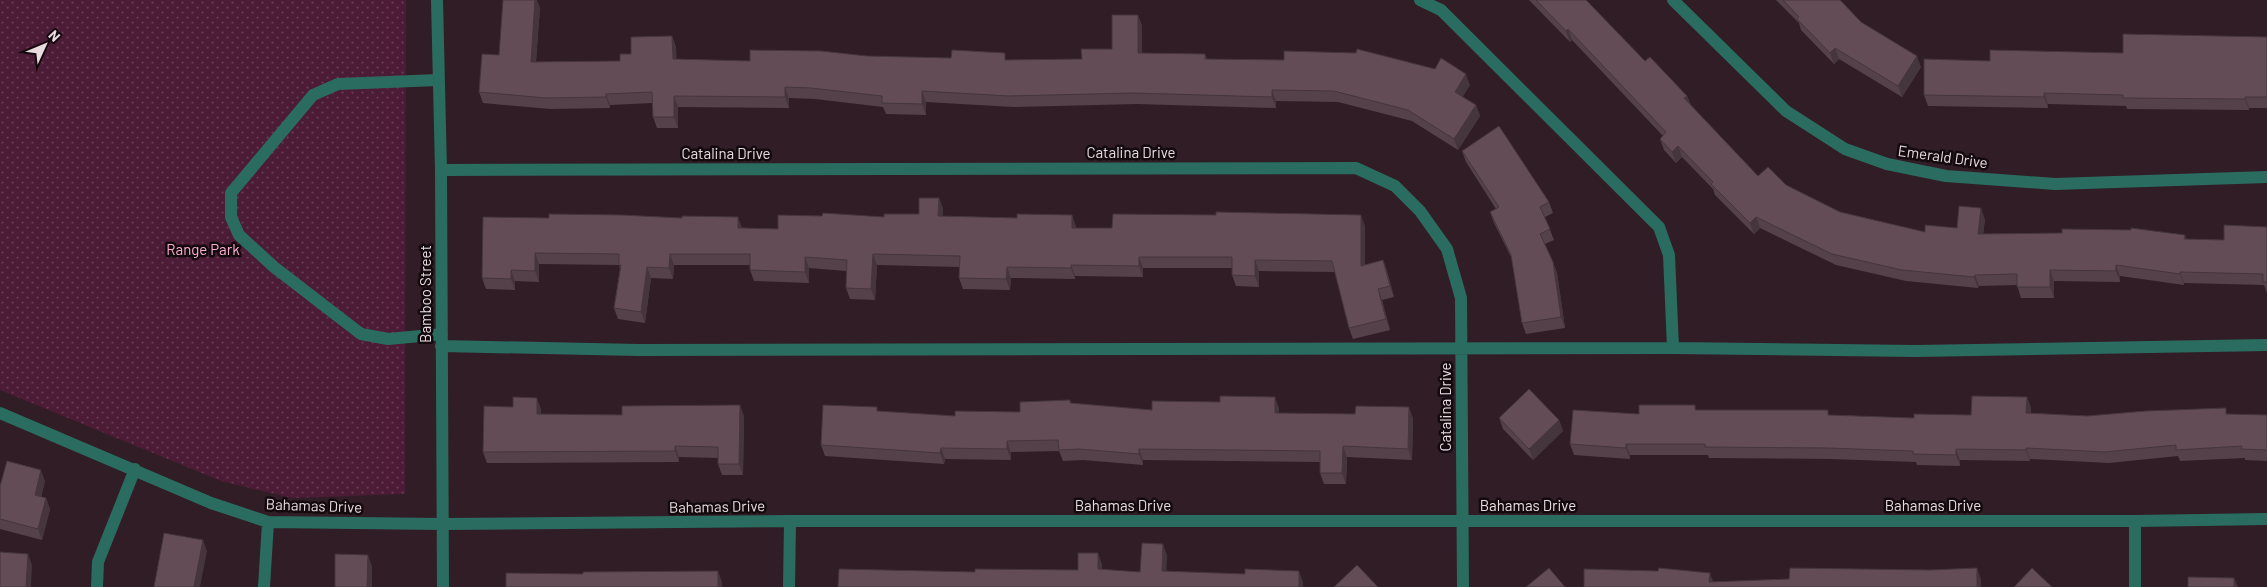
<svg xmlns="http://www.w3.org/2000/svg" width="2267" height="587" viewBox="0 0 2267 587" font-family="Barlow,sans-serif">
  <style>
    .park { fill: url(#park-dots) }
    .lines { fill: none; stroke-linecap: round; stroke-linejoin: round }
    .minor { stroke: #2a6d60; stroke-width: 12 }
    .wall { fill: #55414a }
    .shaded-wall { fill: #45353c }
    .building { fill: #634c56; stroke: #45353c }
    .labels { text-anchor: middle; dominant-baseline: central; stroke-width: 5; stroke-linejoin: round; paint-order: stroke }
    .street-label { font-size: 15px; fill: #e9dbe0; stroke: #130a0e }
    .park-label { font-size: 15px; fill: #fdadd2; stroke: #130a0e }
  </style>
  <defs>
    <pattern id="park-dots" width="8" height="8" patternUnits="userSpaceOnUse" patternTransform="scale(1.25)"><rect width="8" height="8" fill="#4c1b35"/><path d="M2 2h.1M6 6h.1" fill="none" stroke="#663c52" stroke-width="1.8" stroke-linecap="round"/></pattern>
  </defs>
  <rect width="100%" height="100%" fill="#311d26"/>
  <path class="park" d="M 0,0 L 406,0 L 405,494 L 292,498 L 221,481 L 0,390 Z"/>
  <g class="lines">
    <path class="minor" d="M 437,0 L 441,170 L 443,587
      M 1420,0 L 1441,10 L 1659,227 L 1669,255 L 1673,348
      M 1673,0 L 1786,111 L 1845,149 L 1887,164 L 1946,176 L 2055,184 L 2267,177
      M 438,80 L 338,84 L 313,95 L 231,193 L 231,217 L 239,235 L 274,267 L 361,334 L 388,339 L 442,334
      M 441,170 L 1356,168 L 1395,186 L 1420,211 L 1447,249 L 1461,298 L 1463,587
      M 441,346 L 638,350 L 1673,348 L 1916,351 L 2267,345
      M 0,413 L 211,503 L 268,522 L 443,524 L 790,521 L 2135,521 L 2267,519
      M 2135,521 L 2135,587
      M 97,587 L 98,562 L 135,469
      M 264,587 L 268,522
      M 789,587 L 790,521"/>
  </g>
  <path class="wall" d="M 1529,0 L 1586,0 L 1645,61 L 1687,96 L 1691,105 L 1758,176 L 1786,185 L 1840,212 L 1925,232 L 1957,228 L 1985,219 L 1983,234 L 2185,235 L 2186,239 L 2224,240 L 2267,227 L 2267,293 L 2264,285 L 2184,283 L 2184,285 L 2120,276 L 2120,282 L 2054,281 L 2054,298 L 2021,298 L 2017,285 L 1979,286 L 1978,288 L 1906,281 L 1836,265 L 1760,228 L 1754,234 L 1715,195 L 1713,189 L 1682,157 L 1676,163 L 1664,150 L 1660,139 L 1663,136 L 1572,40 L 1570,42 Z
    M 1776,0 L 1840,0 L 1861,22 L 1921,67 L 1902,97 L 1839,59 L 1834,64 L 1801,30 L 1799,23 Z
    M 540,7 L 536,62 L 620,61 L 631,54 L 672,36 L 676,47 L 676,59 L 750,61 L 867,56 L 1008,60 L 1082,59 L 1112,49 L 1138,15 L 1142,26 L 1142,53 L 1205,54 L 1207,59 L 1470,85 L 1462,97 L 1476,105 L 1480,116 L 1458,150 L 1412,121 L 1338,102 L 1276,101 L 1276,108 L 1137,104 L 1013,107 L 926,102 L 926,115 L 886,114 L 883,107 L 815,99 L 789,98 L 789,108 L 678,107 L 678,128 L 657,128 L 653,117 L 652,103 L 610,105 L 610,108 L 550,109 L 483,103 L 479,92 L 499,55 Z
    M 2267,37 L 2267,108 L 2249,108 L 2249,110 L 2127,109 L 2126,106 L 2048,104 L 2048,108 L 1928,106 L 1924,95 L 1990,61 L 2123,53 Z
    M 1462,151 L 1549,202 L 1553,213 L 1545,217 L 1554,240 L 1545,244 L 1553,262 L 1557,273 L 1565,328 L 1526,334 L 1522,323 L 1512,259 L 1494,223 L 1490,212 L 1496,209 L 1466,162 Z
    M 939,198 L 943,209 L 942,216 L 1017,218 L 1072,215 L 1076,228 L 1112,228 L 1365,226 L 1365,265 L 1383,260 L 1387,271 L 1394,297 L 1382,300 L 1390,330 L 1353,339 L 1349,328 L 1335,272 L 1259,271 L 1259,287 L 1236,286 L 1232,275 L 1232,268 L 1143,268 L 1143,277 L 1075,276 L 1075,279 L 1011,278 L 1010,290 L 963,289 L 959,278 L 959,267 L 877,265 L 875,300 L 850,299 L 846,288 L 846,271 L 809,268 L 809,283 L 754,281 L 750,270 L 750,265 L 674,265 L 673,279 L 651,278 L 645,323 L 618,319 L 614,308 L 620,269 L 619,265 L 539,264 L 539,282 L 515,281 L 515,290 L 486,289 L 482,278 L 483,217 L 778,229 L 822,216 L 884,217 L 919,214 Z
    M 2027,397 L 2031,408 L 2031,413 L 2087,416 L 2228,414 L 2267,415 L 2267,461 L 2245,460 L 2245,458 L 2180,461 L 2178,456 L 2109,463 L 2030,459 L 2030,461 L 1960,460 L 1960,466 L 1917,465 L 1916,462 L 1831,459 L 1709,458 L 1708,455 L 1630,455 L 1630,459 L 1574,455 L 1570,444 L 1639,414 L 1695,405 L 1696,410 L 1914,418 L 1971,415 Z
    M 1070,400 L 1071,403 L 1152,410 L 1279,408 L 1279,413 L 1413,418 L 1412,460 L 1347,457 L 1346,484 L 1324,484 L 1320,473 L 1320,462 L 1143,460 L 1143,465 L 1083,460 L 1063,461 L 1059,451 L 1011,452 L 1011,460 L 945,459 L 944,464 L 825,456 L 821,445 L 878,411 L 955,416 L 1020,412 Z
    M 541,409 L 541,414 L 744,416 L 743,475 L 722,475 L 718,464 L 718,458 L 679,457 L 679,462 L 487,463 L 483,452 Z
    M 1499,418 L 1559,420 L 1563,431 L 1533,460 L 1503,429 Z
    M 45,481 L 41,497 L 46,498 L 50,509 L 42,540 L 0,529 L 0,486 Z"/>
  <path class="shaded-wall" d="M 535,0 L 537,0 L 540,7 L 535,73 L 531,62 Z
    M 1138,15 L 1142,26 L 1142,64 L 1138,53 Z
    M 1568,29 L 1572,40 L 1570,42 L 1566,31 Z
    M 672,36 L 676,47 L 677,70 L 673,59 Z
    M 1835,48 L 1839,59 L 1834,64 L 1830,53 Z
    M 1917,56 L 1921,67 L 1902,97 L 1898,86 Z
    M 1466,74 L 1470,85 L 1459,103 L 1455,92 Z
    M 785,87 L 789,98 L 789,108 L 785,97 Z
    M 1272,90 L 1276,101 L 1276,108 L 1272,97 Z
    M 922,91 L 926,102 L 926,115 L 922,104 Z
    M 2044,93 L 2048,104 L 2048,108 L 2044,97 Z
    M 606,94 L 610,105 L 610,108 L 606,97 Z
    M 674,96 L 678,107 L 678,128 L 674,117 Z
    M 1687,96 L 1691,107 L 1684,98 Z
    M 2245,97 L 2249,108 L 2249,110 L 2245,99 Z
    M 1476,105 L 1480,116 L 1458,150 L 1454,139 Z
    M 1678,146 L 1682,157 L 1676,163 L 1672,152 Z
    M 939,198 L 943,209 L 942,227 L 938,216 Z
    M 1981,208 L 1985,219 L 1982,245 L 1978,234 Z
    M 1072,215 L 1076,226 L 1076,239 L 1072,228 Z
    M 1361,215 L 1365,226 L 1365,277 L 1361,266 Z
    M 738,217 L 742,228 L 738,228 Z
    M 1756,217 L 1760,228 L 1754,234 L 1750,223 Z
    M 535,253 L 539,264 L 539,282 L 535,271 Z
    M 670,254 L 674,265 L 673,279 L 669,268 Z
    M 873,254 L 877,265 L 875,300 L 871,289 Z
    M 805,257 L 809,268 L 809,283 L 805,272 Z
    M 1139,257 L 1143,268 L 1143,277 L 1139,266 Z
    M 1255,260 L 1259,271 L 1259,287 L 1255,276 Z
    M 1383,260 L 1387,271 L 1394,297 L 1390,286 Z
    M 1553,262 L 1557,273 L 1565,328 L 1561,317 Z
    M 1071,265 L 1075,276 L 1075,279 L 1071,268 Z
    M 2116,265 L 2120,276 L 2120,282 L 2116,271 Z
    M 647,267 L 651,278 L 645,323 L 641,312 Z
    M 1007,267 L 1011,278 L 1010,290 L 1006,279 Z
    M 511,270 L 515,281 L 515,290 L 511,279 Z
    M 2050,270 L 2054,281 L 2054,298 L 2050,287 Z
    M 2180,272 L 2184,283 L 2184,285 L 2180,274 Z
    M 1975,275 L 1979,286 L 1978,288 L 1974,277 Z
    M 1378,289 L 1382,300 L 1390,330 L 1386,319 Z
    M 1275,397 L 1279,408 L 1279,424 L 1275,413 Z
    M 2027,397 L 2031,408 L 2030,424 L 2026,413 Z
    M 537,398 L 541,409 L 541,425 L 537,414 Z
    M 740,405 L 744,416 L 743,475 L 739,464 Z
    M 1409,407 L 1413,418 L 1412,460 L 1408,449 Z
    M 1559,420 L 1563,431 L 1533,460 L 1529,449 Z
    M 1007,441 L 1011,452 L 1011,460 L 1007,449 Z
    M 1626,444 L 1630,455 L 1630,459 L 1626,448 Z
    M 675,446 L 679,457 L 679,462 L 675,451 Z
    M 1343,446 L 1347,457 L 1346,484 L 1342,473 Z
    M 941,448 L 945,459 L 944,464 L 940,453 Z
    M 2026,448 L 2030,459 L 2030,461 L 2026,450 Z
    M 1139,449 L 1143,460 L 1143,465 L 1139,454 Z
    M 1956,449 L 1960,460 L 1960,466 L 1956,455 Z
    M 41,470 L 45,481 L 39,506 L 35,495 Z
    M 46,498 L 50,509 L 42,540 L 38,529 Z
    M 203,540 L 207,551 L 200,587 L 194,587 Z
    M 1163,544 L 1167,555 L 1166,582 L 1162,571 Z
    M 1098,553 L 1102,564 L 1102,580 L 1098,569 Z
    M 28,554 L 32,565 L 31,587 L 26,587 Z
    M 368,555 L 372,566 L 372,587 L 367,587 Z
    M 1977,568 L 1981,579 L 1981,587 L 1977,587 Z
    M 718,571 L 722,582 L 722,587 L 718,587 Z
    M 1299,571 L 1303,582 L 1303,587 L 1299,587 Z
    M 1710,573 L 1714,584 L 1709,582 Z
    M 2234,578 L 2238,587 L 2234,587 Z"/>
  <path class="building" d="M 503,0 L 535,0 L 531,62 L 620,61 L 620,54 L 631,54 L 631,37 L 672,36 L 673,59 L 750,61 L 750,50 L 821,51 L 867,56 L 951,58 L 952,50 L 1005,53 L 1005,60 L 1082,59 L 1081,49 L 1112,49 L 1112,15 L 1138,15 L 1138,53 L 1205,54 L 1205,59 L 1284,60 L 1284,51 L 1356,53 L 1357,49 L 1435,69 L 1441,58 L 1466,74 L 1455,92 L 1476,105 L 1454,139 L 1408,110 L 1334,91 L 1272,90 L 1272,97 L 1133,93 L 1009,96 L 922,91 L 922,104 L 882,103 L 882,96 L 811,88 L 785,87 L 785,97 L 674,96 L 674,117 L 653,117 L 652,92 L 606,94 L 606,97 L 546,98 L 479,92 L 482,54 L 499,55 Z
    M 1536,0 L 1586,0 L 1645,61 L 1650,57 L 1687,96 L 1684,98 L 1758,176 L 1768,167 L 1786,185 L 1840,212 L 1925,232 L 1925,225 L 1957,228 L 1959,206 L 1981,208 L 1978,234 L 2062,233 L 2062,229 L 2131,230 L 2131,228 L 2185,235 L 2184,239 L 2224,240 L 2224,225 L 2267,227 L 2267,282 L 2263,282 L 2263,274 L 2180,272 L 2180,274 L 2116,265 L 2116,271 L 2050,270 L 2050,287 L 2017,287 L 2017,274 L 1975,275 L 1974,277 L 1902,270 L 1832,254 L 1756,217 L 1750,223 L 1711,184 L 1713,182 L 1678,146 L 1672,152 L 1660,139 L 1666,132 L 1568,29 L 1566,31 Z
    M 1783,0 L 1840,0 L 1861,22 L 1917,56 L 1898,86 L 1835,48 L 1830,53 L 1797,19 L 1799,17 Z
    M 2123,34 L 2267,37 L 2267,97 L 2245,97 L 2245,99 L 2123,98 L 2123,95 L 2044,93 L 2044,97 L 1924,95 L 1924,59 L 1990,61 L 1990,50 L 2123,53 Z
    M 1499,126 L 1549,202 L 1540,207 L 1550,229 L 1540,234 L 1553,262 L 1561,317 L 1522,323 L 1511,255 L 1490,212 L 1499,207 L 1462,151 Z
    M 919,198 L 939,198 L 938,216 L 1017,218 L 1017,214 L 1072,215 L 1072,228 L 1112,228 L 1113,214 L 1216,215 L 1216,212 L 1361,215 L 1361,266 L 1383,260 L 1390,286 L 1378,289 L 1386,319 L 1349,328 L 1332,261 L 1255,260 L 1255,276 L 1232,275 L 1232,257 L 1139,257 L 1139,266 L 1071,265 L 1071,268 L 1007,267 L 1006,279 L 959,278 L 960,256 L 873,254 L 871,289 L 846,288 L 847,260 L 805,257 L 805,272 L 750,270 L 750,254 L 670,254 L 669,268 L 647,267 L 641,312 L 614,308 L 621,265 L 619,265 L 619,254 L 535,253 L 535,271 L 511,270 L 511,279 L 482,278 L 483,217 L 549,218 L 549,214 L 622,215 L 682,218 L 682,216 L 738,217 L 738,228 L 778,229 L 778,215 L 822,216 L 823,213 L 884,217 L 884,214 L 919,214 Z
    M 1529,389 L 1559,420 L 1529,449 L 1499,418 Z
    M 1220,396 L 1275,397 L 1275,413 L 1355,414 L 1356,406 L 1409,407 L 1408,449 L 1343,446 L 1342,473 L 1320,473 L 1320,451 L 1139,449 L 1139,454 L 1079,449 L 1059,450 L 1058,440 L 1007,441 L 1007,449 L 941,448 L 940,453 L 821,445 L 823,405 L 877,407 L 877,411 L 955,416 L 955,411 L 1020,412 L 1020,402 L 1070,400 L 1070,403 L 1152,410 L 1152,401 L 1220,402 Z
    M 1972,396 L 2027,397 L 2026,413 L 2087,416 L 2146,411 L 2226,408 L 2226,414 L 2267,415 L 2267,450 L 2241,449 L 2242,446 L 2176,450 L 2176,445 L 2105,452 L 2026,448 L 2026,450 L 1956,449 L 1956,455 L 1913,454 L 1913,451 L 1827,448 L 1705,447 L 1705,444 L 1626,444 L 1626,448 L 1570,444 L 1573,410 L 1639,414 L 1639,405 L 1695,405 L 1695,410 L 1828,410 L 1828,415 L 1914,418 L 1914,414 L 1971,415 Z
    M 513,397 L 537,398 L 537,414 L 622,415 L 622,406 L 740,405 L 739,464 L 718,464 L 718,447 L 675,446 L 675,451 L 483,452 L 484,406 L 513,407 Z
    M 7,461 L 41,470 L 35,495 L 46,498 L 38,529 L 0,519 L 0,486 Z
    M 164,533 L 203,540 L 194,587 L 154,587 Z
    M 1142,543 L 1163,544 L 1162,571 L 1245,574 L 1245,569 L 1299,571 L 1299,587 L 838,587 L 839,569 L 975,572 L 975,569 L 1078,570 L 1078,553 L 1098,553 L 1098,569 L 1140,572 Z
    M 0,552 L 28,554 L 26,587 L 0,587 Z
    M 335,554 L 368,555 L 367,587 L 335,587 Z
    M 1357,565 L 1378,587 L 1334,587 Z
    M 1549,568 L 1565,587 L 1526,587 Z
    M 1659,568 L 1710,573 L 1709,582 L 1789,579 L 1790,568 L 1930,570 L 1977,568 L 1977,587 L 1584,587 L 1584,569 L 1658,571 Z
    M 2032,568 L 2052,587 L 2014,587 Z
    M 718,571 L 718,587 L 506,587 L 506,573 L 583,574 L 583,572 Z
    M 2188,577 L 2234,578 L 2234,587 L 2188,587 Z"/>
  <g class="labels">
    <g class="street-label">
      <text x="1131" y="152">Catalina Drive</text>
      <text x="726" y="153">Catalina Drive</text>
      <text transform="translate(1943 156) rotate(8)">Emerald Drive</text>
      <text transform="translate(425 294) rotate(-90)">Bamboo Street</text>
      <text transform="translate(1445 407) rotate(-90)">Catalina Drive</text>
      <text transform="translate(314 505) rotate(2)">Bahamas Drive</text>
      <text x="1123" y="505">Bahamas Drive</text>
      <text x="1528" y="505">Bahamas Drive</text>
      <text x="1933" y="505">Bahamas Drive</text>
      <text transform="translate(717 506) rotate(-1)">Bahamas Drive</text>
    </g>
    <g class="park-label">
      <text x="203" y="249">Range Park</text>
    </g>
  </g>
  <g transform="translate(45 45) rotate(46)" stroke="#130a0e" stroke-width="4" paint-order="stroke">
  <path d="M0-4L9 19L0 12L-9 19Z" fill="#e9dbe0"/>
  <text y="-8" font-size="14" font-weight="bold" text-anchor="middle" fill="#e9dbe0">N</text>
  </g>
</svg>
